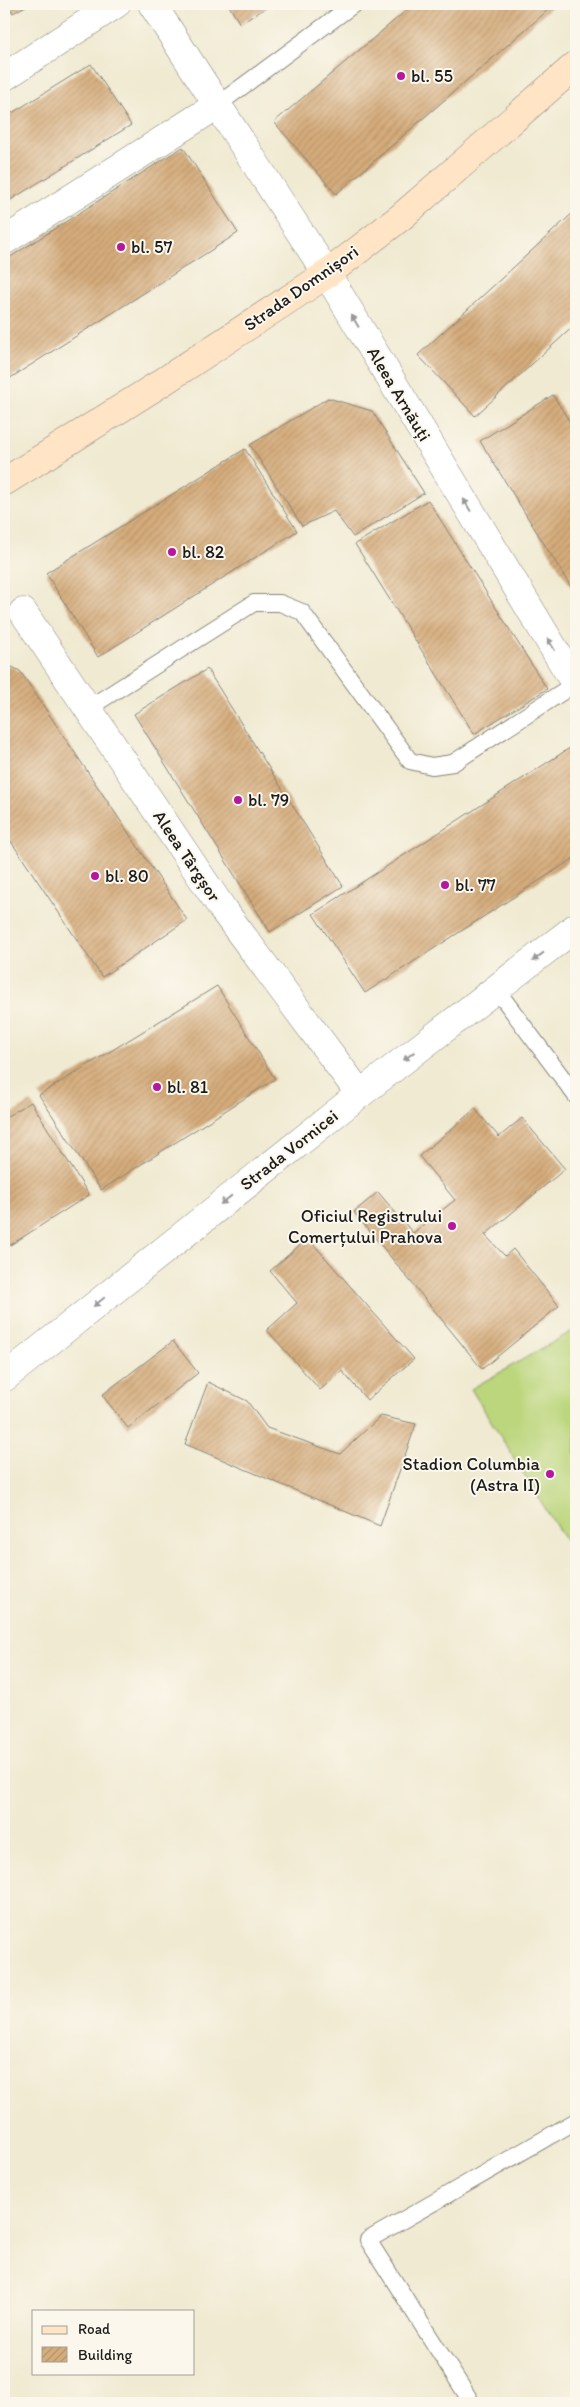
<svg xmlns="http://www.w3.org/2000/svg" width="580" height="2407" viewBox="0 0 580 2407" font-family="Itim,sans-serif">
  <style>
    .pitch { fill: #bbd67b; stroke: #6c794c }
    .building { fill: url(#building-hatch) }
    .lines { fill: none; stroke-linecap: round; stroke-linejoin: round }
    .lane-casing { stroke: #868377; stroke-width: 18 }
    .street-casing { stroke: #868377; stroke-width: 29 }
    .secondary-casing { stroke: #868377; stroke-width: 29 }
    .lane { stroke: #fff; stroke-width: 16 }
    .street { stroke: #fff; stroke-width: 28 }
    .secondary { stroke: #ffe4c6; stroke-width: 28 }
    .oneway { fill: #999 }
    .poi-dot { fill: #b5179e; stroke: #fbf7ec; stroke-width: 2 }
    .labels { text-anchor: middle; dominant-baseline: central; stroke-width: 4; stroke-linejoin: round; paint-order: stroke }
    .poi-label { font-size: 18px; fill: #1c1c1c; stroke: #fbf7ec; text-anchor: start }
    .street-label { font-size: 18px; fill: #1c1c1c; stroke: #fbf7ec }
  </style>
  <defs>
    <pattern id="building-hatch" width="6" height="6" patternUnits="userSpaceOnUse" patternTransform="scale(1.25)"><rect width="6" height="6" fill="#d5ac7b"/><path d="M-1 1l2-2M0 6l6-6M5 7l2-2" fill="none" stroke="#b6936a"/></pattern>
  </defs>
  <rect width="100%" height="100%" fill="#fbf7ec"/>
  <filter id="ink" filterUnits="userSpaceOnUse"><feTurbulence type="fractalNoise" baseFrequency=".02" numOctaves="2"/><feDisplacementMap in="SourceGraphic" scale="10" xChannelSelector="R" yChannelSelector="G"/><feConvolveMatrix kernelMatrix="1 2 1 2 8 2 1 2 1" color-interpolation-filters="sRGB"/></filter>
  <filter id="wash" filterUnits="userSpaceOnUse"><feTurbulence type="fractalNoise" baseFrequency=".0096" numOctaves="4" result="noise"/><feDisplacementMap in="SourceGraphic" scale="20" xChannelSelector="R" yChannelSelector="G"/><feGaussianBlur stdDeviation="1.12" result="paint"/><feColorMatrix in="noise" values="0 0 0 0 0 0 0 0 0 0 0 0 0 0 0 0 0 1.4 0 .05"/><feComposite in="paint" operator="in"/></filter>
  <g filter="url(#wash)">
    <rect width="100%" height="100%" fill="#f0ead2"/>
    <path class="pitch" d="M 576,1329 L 576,1558 L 471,1389 Z"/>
    <g id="blocks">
      <path class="building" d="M 8,4 L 29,4 L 13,13 Z
        M 228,4 L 272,4 L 240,24 Z
        M 414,4 L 555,4 L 336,194 L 274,122 Z
        M 91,64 L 131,125 L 4,204 L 4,118 Z
        M 183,147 L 238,233 L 4,382 L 4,261 Z
        M 576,210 L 576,324 L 475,416 L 418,355 Z
        M 553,395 L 576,432 L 576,595 L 480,441 Z
        M 328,398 L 372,411 L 424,493 L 353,537 L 334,511 L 302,526 L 250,445 Z
        M 245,449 L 297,531 L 98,657 L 46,573 Z
        M 428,500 L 547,689 L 474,734 L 355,544 Z
        M 4,663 L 20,671 L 187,920 L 102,977 L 4,831 Z
        M 207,669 L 343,886 L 270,932 L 134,714 Z
        M 576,744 L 576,857 L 365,993 L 313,914 Z
        M 217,986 L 275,1079 L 101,1190 L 39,1095 Z
        M 31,1102 L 89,1195 L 4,1249 L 4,1118 Z
        M 475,1109 L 499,1137 L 522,1118 L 565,1169 L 485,1235 L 505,1256 L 513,1249 L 559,1306 L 482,1369 L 354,1212 L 378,1192 L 413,1233 L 455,1200 L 419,1156 Z
        M 308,1238 L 414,1359 L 367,1400 L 342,1371 L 320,1390 L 267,1330 L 297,1303 L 270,1271 Z
        M 173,1341 L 198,1373 L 128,1428 L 102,1395 Z
        M 208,1382 L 247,1401 L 267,1428 L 340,1454 L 381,1416 L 416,1424 L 380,1526 L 185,1444 Z"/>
    </g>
  </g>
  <g filter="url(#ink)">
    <use href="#blocks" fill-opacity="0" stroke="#868377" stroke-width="1"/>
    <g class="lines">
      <g class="lane-casing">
        <path id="lane" d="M 216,106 L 354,4
          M 87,709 L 254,603 L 280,603 L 302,612 L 410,761 L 432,766 L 453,763 L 576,683
          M 496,989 L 576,1096
          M 472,2403 L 368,2240 L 576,2121"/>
      </g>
      <g class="street-casing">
        <path id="street" d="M 152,4 L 327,274 L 576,685
          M 4,77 L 116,4
          M 4,241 L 216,106
          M 23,612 L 224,911 L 360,1094
          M 4,1378 L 360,1094 L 576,927"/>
      </g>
      <g class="secondary-casing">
        <path id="secondary" d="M 4,482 L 158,385 L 327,274 L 401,217 L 576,65"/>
      </g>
      <use href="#lane" class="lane"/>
      <use href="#street" class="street"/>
      <use href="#secondary" class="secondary"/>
    </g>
    <defs><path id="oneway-solid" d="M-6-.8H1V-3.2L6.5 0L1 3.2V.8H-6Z" transform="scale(1.25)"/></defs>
    <g class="oneway">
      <use href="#oneway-solid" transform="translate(355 321) rotate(-121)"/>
      <use href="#oneway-solid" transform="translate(467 505) rotate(-121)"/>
      <use href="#oneway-solid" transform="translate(551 644) rotate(-121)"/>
      <use href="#oneway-solid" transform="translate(538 957) rotate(142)"/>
      <use href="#oneway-solid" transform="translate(409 1056) rotate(142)"/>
      <use href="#oneway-solid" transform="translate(226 1200) rotate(142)"/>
      <use href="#oneway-solid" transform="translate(99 1302) rotate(141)"/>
    </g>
  </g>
  <g class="poi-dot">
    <circle cx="401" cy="76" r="5"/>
    <circle cx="121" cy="247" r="5"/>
    <circle cx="172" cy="552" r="5"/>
    <circle cx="238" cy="800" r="5"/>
    <circle cx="95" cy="876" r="5"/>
    <circle cx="445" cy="885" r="5"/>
    <circle cx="157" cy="1087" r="5"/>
    <circle cx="452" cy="1226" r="5"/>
    <circle cx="550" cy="1474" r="5"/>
  </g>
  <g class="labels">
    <g class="poi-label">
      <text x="411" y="76">bl. 55</text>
      <text x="131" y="247">bl. 57</text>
      <text x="182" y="552">bl. 82</text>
      <text x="248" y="800">bl. 79</text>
      <text x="105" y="876">bl. 80</text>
      <text x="455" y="885">bl. 77</text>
      <text x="167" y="1087">bl. 81</text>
      <text x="442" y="1216" text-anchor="end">Oficiul Registrului<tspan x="442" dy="21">Comerțului Prahova</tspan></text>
      <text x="540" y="1464" text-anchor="end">Stadion Columbia<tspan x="540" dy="21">(Astra II)</tspan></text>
    </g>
    <g class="street-label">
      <text transform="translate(301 288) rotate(-35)">Strada Domnișori</text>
      <text transform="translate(399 394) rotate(59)">Aleea Arnăuți</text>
      <text transform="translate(187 856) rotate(56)">Aleea Târgșor</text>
      <text transform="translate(289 1150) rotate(-38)">Strada Vornicei</text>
    </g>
  </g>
  <rect width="580" height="2407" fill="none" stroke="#fbf7ec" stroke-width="20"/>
  <rect x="32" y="2310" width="162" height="65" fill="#fbf7ec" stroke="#a29f99"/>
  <rect x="42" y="2326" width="25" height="8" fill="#ffe4c6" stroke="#a29f99"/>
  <text x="78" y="2334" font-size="15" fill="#1c1c1c">Road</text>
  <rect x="42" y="2347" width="25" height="15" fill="url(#building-hatch)" stroke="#a29f99"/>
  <text x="78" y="2360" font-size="15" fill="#1c1c1c">Building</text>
</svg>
